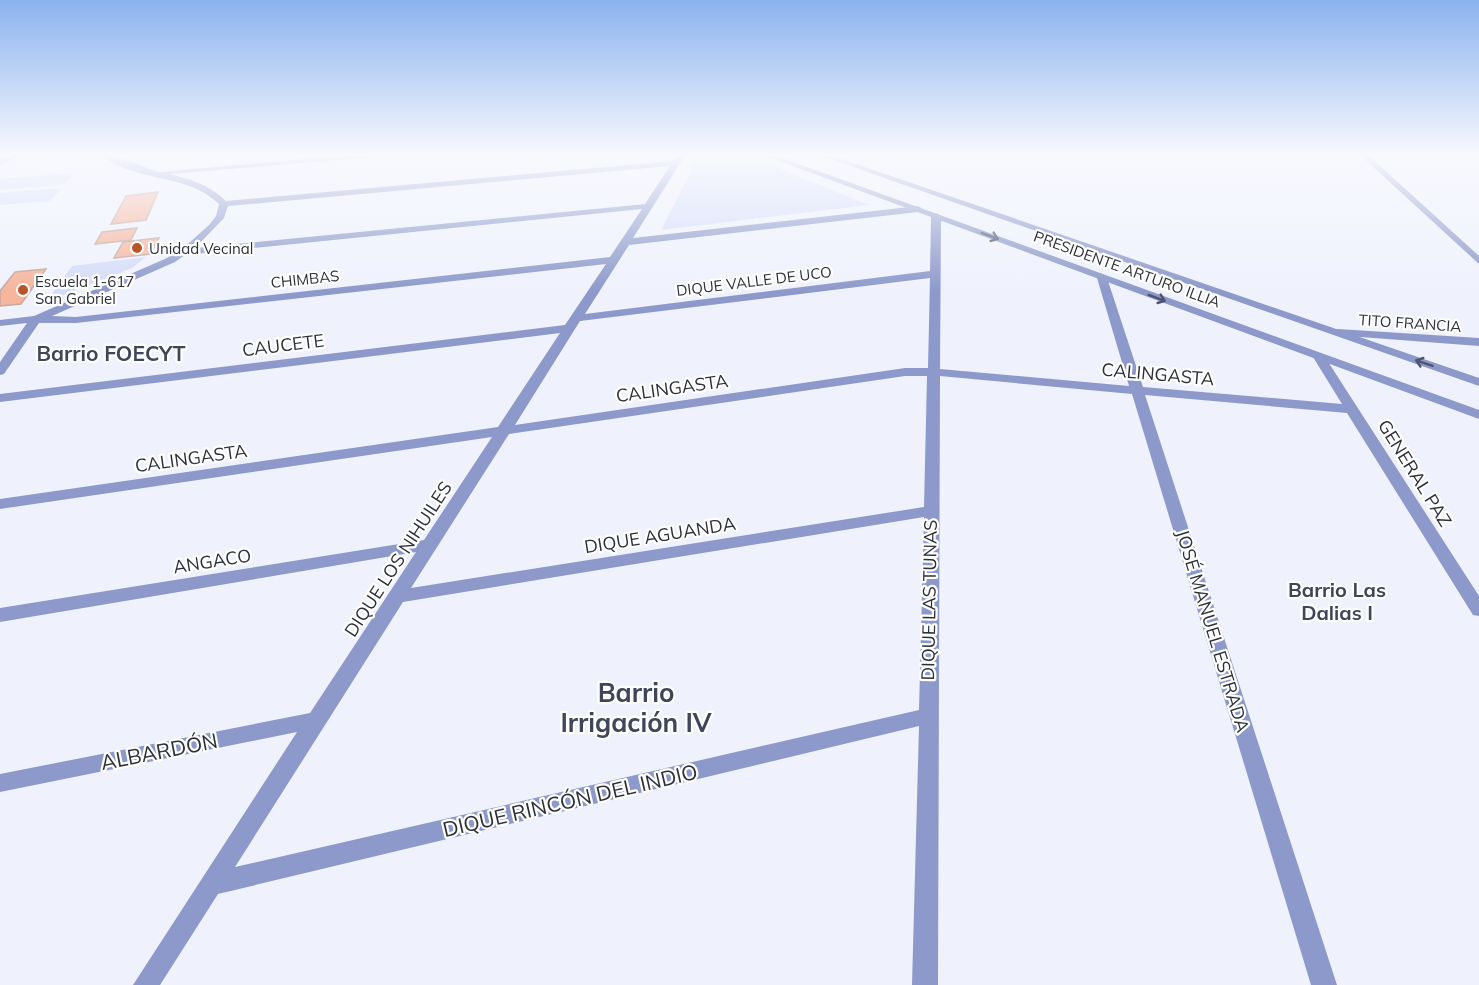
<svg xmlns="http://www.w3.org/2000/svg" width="1479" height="985" viewBox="0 0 1479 985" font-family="Mulish,sans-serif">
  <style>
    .green { fill: #d4dcf8 }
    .building { fill: #f6b59c; stroke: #c6a89c; stroke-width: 1.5 }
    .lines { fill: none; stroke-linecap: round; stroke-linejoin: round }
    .minor { fill: #8c99ca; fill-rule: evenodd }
    .tertiary { fill: #8c99ca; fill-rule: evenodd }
    .oneway { stroke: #4e556c }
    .poi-dot { fill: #ba5429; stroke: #fff; stroke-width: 2 }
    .labels { text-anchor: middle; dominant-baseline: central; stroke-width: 4.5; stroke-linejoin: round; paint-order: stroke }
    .far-poi-label { font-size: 15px; fill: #2d303a; stroke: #fff; text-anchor: start }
    .far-street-label { font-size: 15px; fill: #2d303a; stroke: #fff }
    .street-label { font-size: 18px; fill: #2d303a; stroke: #fff }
    .neighbourhood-label { font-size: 20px; font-weight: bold; fill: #3f455b; stroke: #fff }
    .quarter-label { font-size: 21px; font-weight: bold; fill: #3f455b; stroke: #fff }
    .near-street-label { font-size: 21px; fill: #2d303a; stroke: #fff }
    .near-quarter-label { font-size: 26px; font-weight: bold; fill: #3f455b; stroke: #fff }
  </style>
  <rect width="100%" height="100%" fill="#eff2fd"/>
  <path class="green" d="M 700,154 L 742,154 L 869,205 L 661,230 Z
    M 74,173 L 63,185 L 0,190 L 0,179 Z
    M 62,188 L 50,201 L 0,205 L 0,193 Z
    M 146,257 L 132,268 L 46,302 L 72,266 Z"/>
  <path class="building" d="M 158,192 L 146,220 L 111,224 L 126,196 Z
    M 137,228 L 131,240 L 95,244 L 102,232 Z
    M 159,238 L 151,254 L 114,258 L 123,242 Z
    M 46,269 L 21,304 L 0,306 L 0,291 L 15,272 Z"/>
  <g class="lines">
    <path class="minor" d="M 100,154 C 113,153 144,168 160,172 L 360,154 L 390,154 L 386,156 L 170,174 C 192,180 210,185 226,201 L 673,161 L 678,154 L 686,154 L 633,238 L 918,206 L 923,209 L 918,212 L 629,245 L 585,314 L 930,271 L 931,216 L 936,213 L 941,216 L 940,369 L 1129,386 L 1097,278 L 1102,275 L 1107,278 L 1143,387 L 1342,404 L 1313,357 L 1315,354 L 1323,354 L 1479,596 L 1479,616 L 1473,615 L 1347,413 L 1145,395 L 1337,985 L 1311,985 L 1132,394 L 940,376 L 938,985 L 912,985 L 919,726 L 218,894 L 160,985 L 133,985 L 297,732 L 0,792 L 0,774 L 310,713 L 416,552 L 0,622 L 0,608 L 424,540 L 492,437 L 0,509 L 0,499 L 498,427 L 560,333 L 0,402 L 0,394 L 565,325 L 606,264 L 76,323 L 39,323 L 4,374 L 0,375 L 0,362 L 27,323 L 0,326 L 0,320 L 34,316 L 167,258 L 190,242 L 209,225 L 216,216 L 219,204 C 186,172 134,183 100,154 ZM 670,166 L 645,204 L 195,248 L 224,218 L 228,206 ZM 642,209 L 610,257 L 76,317 L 52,316 L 175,262 L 185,255 ZM 930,278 L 928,368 L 905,368 L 515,425 L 580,321 ZM 905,376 L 927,376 L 924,507 L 411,588 L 509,434 ZM 924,517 L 919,710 L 235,867 L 403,602 Z
      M 1359,154 L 1367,154 L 1479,256 L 1479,264 Z
      M 1338,329 L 1479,338 L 1479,346 L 1334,335 L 1334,331 Z"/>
    <path class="tertiary" d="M 15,154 L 25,154 L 0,165 L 0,160 Z
      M 760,154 L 771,154 L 1479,410 L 1479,419 Z
      M 816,154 L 827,154 L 1479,378 L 1479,386 Z"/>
  </g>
  <defs><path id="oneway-shaft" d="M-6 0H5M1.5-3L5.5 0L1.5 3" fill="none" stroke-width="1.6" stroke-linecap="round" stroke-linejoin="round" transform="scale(1.5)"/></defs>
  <g class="oneway">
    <use href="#oneway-shaft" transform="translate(990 236) rotate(20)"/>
    <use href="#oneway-shaft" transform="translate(1157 298) rotate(20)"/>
    <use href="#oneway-shaft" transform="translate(1424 363) rotate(-161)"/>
  </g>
  <linearGradient id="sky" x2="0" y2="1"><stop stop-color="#8ab2ee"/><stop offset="0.53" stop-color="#f8f9fe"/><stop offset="1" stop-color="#f8f9fe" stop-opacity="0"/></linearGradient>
  <rect width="1479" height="292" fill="url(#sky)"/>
  <g class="poi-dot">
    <circle cx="137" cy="248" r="6"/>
    <circle cx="23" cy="290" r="6"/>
  </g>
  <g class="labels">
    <g class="far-poi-label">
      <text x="149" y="248">Unidad Vecinal</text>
      <text x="35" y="281">Escuela 1-617<tspan x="35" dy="17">San Gabriel</tspan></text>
    </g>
    <g class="far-street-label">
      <text transform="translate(1127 269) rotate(20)">PRESIDENTE ARTURO ILLIA</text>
      <text transform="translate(305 279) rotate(-6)">CHIMBAS</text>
      <text transform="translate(754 281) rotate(-7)">DIQUE VALLE DE UCO</text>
      <text transform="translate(1410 323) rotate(4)">TITO FRANCIA</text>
    </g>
    <g class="street-label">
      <text transform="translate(283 345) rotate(-7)">CAUCETE</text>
      <text transform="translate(1158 374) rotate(5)">CALINGASTA</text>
      <text transform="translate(672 388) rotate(-8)">CALINGASTA</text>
      <text transform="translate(191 458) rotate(-8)">CALINGASTA</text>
      <text transform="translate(1415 473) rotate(58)">GENERAL PAZ</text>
      <text transform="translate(660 535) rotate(-9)">DIQUE AGUANDA</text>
      <text transform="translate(398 559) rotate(-57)">DIQUE LOS NIHUILES</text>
      <text transform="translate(212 561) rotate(-9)">ANGACO</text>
      <text transform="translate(929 600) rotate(-89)">DIQUE LAS TUNAS</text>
      <text transform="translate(1213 631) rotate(73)">JOSÉ MANUEL ESTRADA</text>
    </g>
    <g class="neighbourhood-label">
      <text x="1337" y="589">Barrio Las<tspan x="1337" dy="23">Dalias I</tspan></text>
    </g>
    <g class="quarter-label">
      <text x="111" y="353">Barrio FOECYT</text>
    </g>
    <g class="near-street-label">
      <text transform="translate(159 751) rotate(-11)">ALBARDÓN</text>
      <text transform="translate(570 800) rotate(-13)">DIQUE RINCÓN DEL INDIO</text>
    </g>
    <g class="near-quarter-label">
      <text x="636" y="692">Barrio<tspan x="636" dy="30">Irrigación IV</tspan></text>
    </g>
  </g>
</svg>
